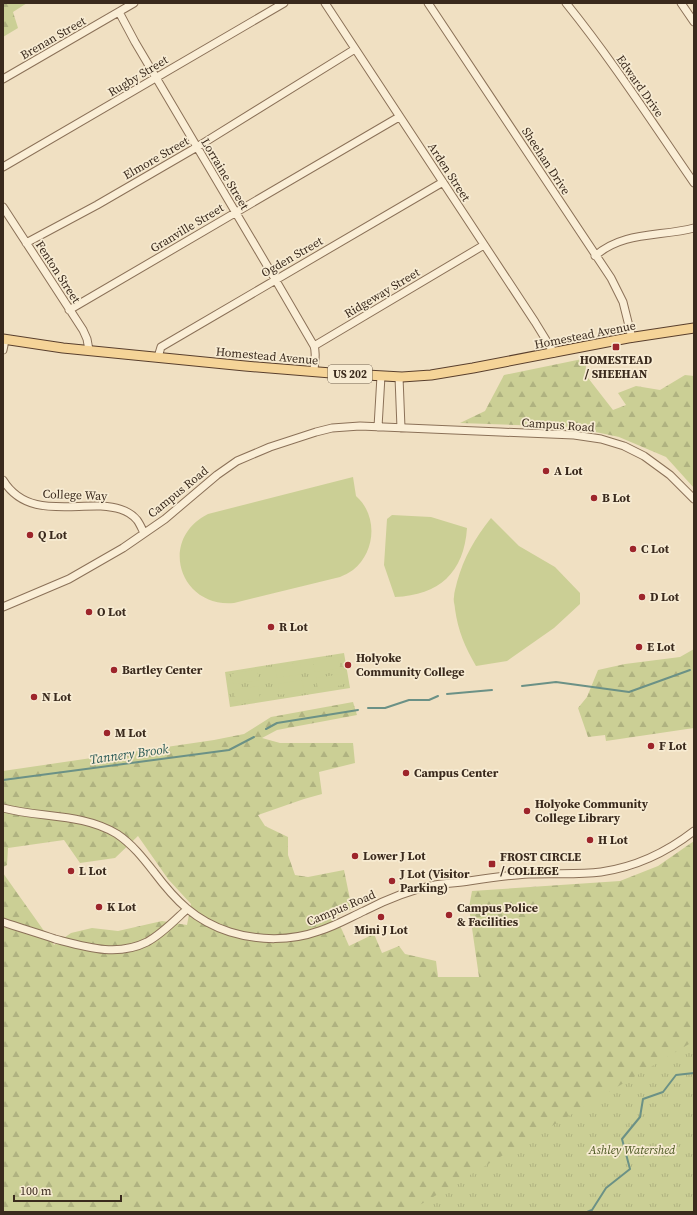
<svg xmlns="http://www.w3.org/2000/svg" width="697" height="1215" viewBox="0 0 697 1215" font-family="'Source Serif 4',serif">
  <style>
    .forest { fill: url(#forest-firs) }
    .park { fill: url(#park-tufts) }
    .pitch { fill: #cbcf95 }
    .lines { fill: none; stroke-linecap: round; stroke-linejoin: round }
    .stream { stroke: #6b9186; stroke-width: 2 }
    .minor-casing { stroke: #8b7158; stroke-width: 9 }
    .major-casing { stroke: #593f2d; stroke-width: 11 }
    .minor { stroke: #faeed6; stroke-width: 7 }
    .major { stroke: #f5d498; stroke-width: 9 }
    .poi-dot { fill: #9d252b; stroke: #f7ebd2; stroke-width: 1.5 }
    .labels { text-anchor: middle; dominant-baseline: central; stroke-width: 3.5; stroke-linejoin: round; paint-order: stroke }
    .shield { fill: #f7ebd2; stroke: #736453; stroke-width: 1 }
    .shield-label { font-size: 11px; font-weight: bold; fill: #3a2a1d }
    .street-label { font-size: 12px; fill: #3a2a1d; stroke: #f7ebd2 }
    .poi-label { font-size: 12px; font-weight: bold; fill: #3a2a1d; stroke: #f7ebd2; text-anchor: start }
    .park-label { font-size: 12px; font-style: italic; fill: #4d5823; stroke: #f7ebd2 }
    .water-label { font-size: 13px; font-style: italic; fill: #2c5b56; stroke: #f7ebd2 }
  </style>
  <defs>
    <pattern id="forest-firs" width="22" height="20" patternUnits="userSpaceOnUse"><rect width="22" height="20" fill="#cbcf95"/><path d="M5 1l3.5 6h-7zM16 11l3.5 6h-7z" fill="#afb280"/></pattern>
    <pattern id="park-tufts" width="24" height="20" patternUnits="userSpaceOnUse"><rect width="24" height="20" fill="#cbcf95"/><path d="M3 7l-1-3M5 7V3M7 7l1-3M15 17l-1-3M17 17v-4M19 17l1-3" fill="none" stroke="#afb280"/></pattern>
  </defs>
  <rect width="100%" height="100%" fill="#f0e0c2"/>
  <path class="forest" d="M 3,3 L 27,3 L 13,12 L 18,28 L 3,37 Z
    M 587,358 L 585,374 L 613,410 L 626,405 L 618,393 L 636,386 L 660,390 L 685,375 L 694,376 L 694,488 L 666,457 L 619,437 L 572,427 L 460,423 L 485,411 L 504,375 Z
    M 694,649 L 694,728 L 606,741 L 605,735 L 588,737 L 578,708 L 587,697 L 598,670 L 625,664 L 680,657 Z
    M 353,702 L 357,715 L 277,730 L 262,738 L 280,743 L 353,743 L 355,763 L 319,772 L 322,794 L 304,799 L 258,815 L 265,826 L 288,837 L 288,855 L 295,875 L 308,877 L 344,870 L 352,909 L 335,917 L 342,930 L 349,946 L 374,934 L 382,953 L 399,946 L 405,954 L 436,961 L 438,977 L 479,977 L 469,907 L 472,891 L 620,881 L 658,866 L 694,841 L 694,1212 L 3,1212 L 3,873 L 54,945 L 71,933 L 92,928 L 118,931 L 162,921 L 187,925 L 191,904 L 168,879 L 138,836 L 115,858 L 80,863 L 64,840 L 8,848 L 7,865 L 3,867 L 3,771 L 214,740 L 244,734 L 271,717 Z"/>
  <path class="park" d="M 344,653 L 350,688 L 230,707 L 225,672 Z
    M 694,1041 L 694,1212 L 408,1212 Z"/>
  <path class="pitch" d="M 353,477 L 356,496 C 378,515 376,552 353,570 C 349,573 344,575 340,577 L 234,603 C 179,608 158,539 208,514 Z
    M 392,515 L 431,517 L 467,528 C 464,573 439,595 395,597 L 384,565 L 387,519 Z
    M 491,518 L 519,546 L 555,567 L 580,593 L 580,604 L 554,628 L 507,661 L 476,666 C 465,647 458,631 455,609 C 455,605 453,601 454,597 C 454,592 456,587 457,582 C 464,557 475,538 491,518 Z
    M 338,657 L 340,668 L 315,672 L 313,661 Z
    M 300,662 L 302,674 L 277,678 L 275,666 Z
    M 257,669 L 259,680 L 233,684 L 231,674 Z
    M 341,674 L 343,685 L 318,689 L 316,678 Z
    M 302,680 L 304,691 L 279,695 L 278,684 Z
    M 258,686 L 260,698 L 236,702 L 234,690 Z"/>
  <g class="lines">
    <path class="stream" d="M 522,686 L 556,682 L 629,692 L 690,670
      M 447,694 L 492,690
      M 368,708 L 385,708 L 409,700 L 429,700 L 438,696
      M 266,729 L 277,723 L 358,710
      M 3,780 L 229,750 L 254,737
      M 587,1212 L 592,1210 L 606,1188 L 630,1169 L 622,1139 L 640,1117 L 643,1099 L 663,1092 L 676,1075 L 694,1073"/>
    <g class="minor-casing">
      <path id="minor" d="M 325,3 L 535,322 L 554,353
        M 428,3 L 611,278 L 623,302 L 632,338
        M 566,3 C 612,60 652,122 694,183
        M 681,3 L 694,22
        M 119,12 L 135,42 L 275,279 L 314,346
        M 3,79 L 134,3
        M 3,167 L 284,3
        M 3,207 L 83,330 L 87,339 L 89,350
        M 26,243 L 97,205 L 197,147 L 355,49
        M 595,256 C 623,231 660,237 694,228
        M 69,310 L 399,117
        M 3,350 L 5,340
        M 158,357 L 161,347 L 443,182
        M 314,372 C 314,363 317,354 314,346 L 484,245
        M 399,377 L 401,428
        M 378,427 L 381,376
        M 3,480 C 25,516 65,505 101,506 C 114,507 128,509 137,520 C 140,524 142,529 144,533
        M 3,607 L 69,579 L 123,548 L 165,519 L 217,475 L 237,461 L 270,447 L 316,432 L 332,428 L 360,426 L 500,432 L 574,435 L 601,439 L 624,446 L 644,456 L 670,475 L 694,499
        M 3,808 C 40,818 83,813 117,834 C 132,844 143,858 154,872 C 175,900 195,921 230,932 C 259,941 291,941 319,931 C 335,926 349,918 364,911 C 387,899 410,890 435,885 C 446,883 458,883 469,881 C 489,878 509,875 529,874 C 553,873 578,875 601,872 C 635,867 667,852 694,831
        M 3,922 C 20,928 38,933 55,939 C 86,947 117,957 147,942 C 162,934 175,920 187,909"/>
    </g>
    <g class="major-casing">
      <path id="major" d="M 3,339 L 63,348 L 245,366 L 331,373 L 402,377 L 431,375 L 473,368 L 628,338 L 694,328"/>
    </g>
    <use href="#minor" class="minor"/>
    <use href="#major" class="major"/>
  </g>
  <g class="poi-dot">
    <rect x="612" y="343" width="8" height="8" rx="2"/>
    <circle cx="546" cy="471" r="4"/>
    <circle cx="594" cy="498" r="4"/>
    <circle cx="30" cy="535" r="4"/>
    <circle cx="633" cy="549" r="4"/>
    <circle cx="642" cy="597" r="4"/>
    <circle cx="89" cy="612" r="4"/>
    <circle cx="271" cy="627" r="4"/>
    <circle cx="639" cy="647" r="4"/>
    <circle cx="348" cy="665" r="4"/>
    <circle cx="114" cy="670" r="4"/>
    <circle cx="34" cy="697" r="4"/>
    <circle cx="107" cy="733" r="4"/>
    <circle cx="651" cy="746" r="4"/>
    <circle cx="406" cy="773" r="4"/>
    <circle cx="527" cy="811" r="4"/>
    <circle cx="590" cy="840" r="4"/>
    <circle cx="355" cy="856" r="4"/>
    <rect x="488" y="860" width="8" height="8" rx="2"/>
    <circle cx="71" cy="871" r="4"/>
    <circle cx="392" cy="881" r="4"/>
    <circle cx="99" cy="907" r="4"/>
    <circle cx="449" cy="915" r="4"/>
    <circle cx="381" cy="917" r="4"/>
  </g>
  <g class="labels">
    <rect class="shield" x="328" y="365" width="44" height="18" rx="3"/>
    <g class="shield-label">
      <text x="350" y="374">US 202</text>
    </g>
    <g class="street-label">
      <text transform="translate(53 38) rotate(-30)">Brenan Street</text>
      <text transform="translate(138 76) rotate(-31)">Rugby Street</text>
      <text transform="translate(640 86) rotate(55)">Edward Drive</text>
      <text transform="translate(156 158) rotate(-30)">Elmore Street</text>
      <text transform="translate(546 161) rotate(57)">Sheehan Drive</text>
      <text transform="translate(449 172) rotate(57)">Arden Street</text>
      <text transform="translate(225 174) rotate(59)">Lorraine Street</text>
      <text transform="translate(187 228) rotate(-31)">Granville Street</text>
      <text transform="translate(292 257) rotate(-30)">Ogden Street</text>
      <text transform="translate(58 272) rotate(57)">Fenton Street</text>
      <text transform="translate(382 293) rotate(-31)">Ridgeway Street</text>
      <text transform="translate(585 335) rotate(-11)">Homestead Avenue</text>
      <text transform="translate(267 356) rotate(5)">Homestead Avenue</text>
      <text transform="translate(558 425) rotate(4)">Campus Road</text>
      <text transform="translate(178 492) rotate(-39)">Campus Road</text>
      <text transform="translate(75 495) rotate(2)">College Way</text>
      <text transform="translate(341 908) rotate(-23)">Campus Road</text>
    </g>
    <g class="poi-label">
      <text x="616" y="360" text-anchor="middle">HOMESTEAD<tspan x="616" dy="14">/ SHEEHAN</tspan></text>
      <text x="554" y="471">A Lot</text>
      <text x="602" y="498">B Lot</text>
      <text x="38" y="535">Q Lot</text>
      <text x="641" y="549">C Lot</text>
      <text x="650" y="597">D Lot</text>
      <text x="97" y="612">O Lot</text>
      <text x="279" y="627">R Lot</text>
      <text x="647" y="647">E Lot</text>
      <text x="356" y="658">Holyoke<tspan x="356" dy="14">Community College</tspan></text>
      <text x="122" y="670">Bartley Center</text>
      <text x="42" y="697">N Lot</text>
      <text x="115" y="733">M Lot</text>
      <text x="659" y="746">F Lot</text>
      <text x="414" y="773">Campus Center</text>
      <text x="535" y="804">Holyoke Community<tspan x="535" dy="14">College Library</tspan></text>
      <text x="598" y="840">H Lot</text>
      <text x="363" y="856">Lower J Lot</text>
      <text x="500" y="857">FROST CIRCLE<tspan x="500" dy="14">/ COLLEGE</tspan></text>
      <text x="79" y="871">L Lot</text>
      <text x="400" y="874">J Lot (Visitor<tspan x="400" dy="14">Parking)</tspan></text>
      <text x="107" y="907">K Lot</text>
      <text x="457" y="908">Campus Police<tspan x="457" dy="14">&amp; Facilities</tspan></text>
      <text x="381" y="930" text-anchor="middle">Mini J Lot</text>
    </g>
    <g class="park-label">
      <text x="632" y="1150">Ashley Watershed</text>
    </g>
    <g class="water-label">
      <text transform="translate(129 754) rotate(-8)">Tannery Brook</text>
    </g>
  </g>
  <rect width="697" height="1215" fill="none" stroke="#3a2a1d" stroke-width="8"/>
  <path d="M14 1195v6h107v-6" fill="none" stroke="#3a2a1d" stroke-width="2"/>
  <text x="20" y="1195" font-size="12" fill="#3a2a1d" stroke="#f7ebd2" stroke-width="3" paint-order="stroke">100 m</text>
</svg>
